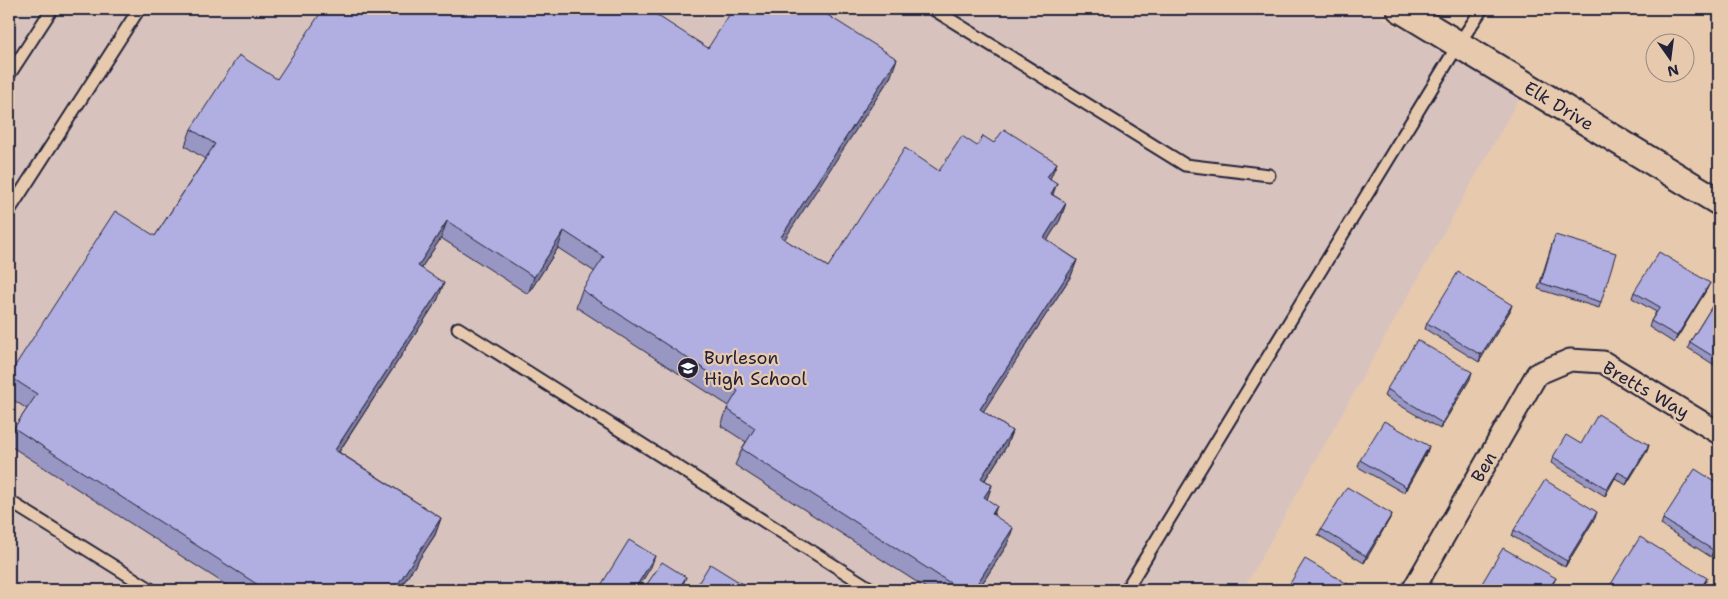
<svg xmlns="http://www.w3.org/2000/svg" width="1728" height="599" viewBox="0 0 1728 599" font-family="'Shantell Sans',sans-serif">
  <style>
    .built { fill: #d7c2bd }
    .lines { fill: none; stroke-linecap: round; stroke-linejoin: round }
    .service-casing { stroke: #22223b; stroke-width: 15 }
    .minor-casing { stroke: #22223b; stroke-width: 25 }
    .tertiary-casing { stroke: #22223b; stroke-width: 30 }
    .service { stroke: #e7caae; stroke-width: 11 }
    .minor { stroke: #e7caae; stroke-width: 21 }
    .tertiary { stroke: #e7caae; stroke-width: 26 }
    .wall { fill: #9896c2; stroke: #22223b }
    .shaded-wall { fill: #7c7a9e; stroke: #22223b }
    .building { fill: #b1afe1; stroke: #22223b }
    .labels { text-anchor: middle; dominant-baseline: central; stroke-width: 4.5; stroke-linejoin: round; paint-order: stroke }
    .street-label { font-size: 18px; fill: #22223b; stroke: #e7caae }
    .poi-label { font-size: 18px; fill: #22223b; stroke: #e7caae; text-anchor: start }
  </style>
  <rect width="100%" height="100%" fill="#e7caae"/>
  <filter id="ink" filterUnits="userSpaceOnUse"><feTurbulence type="fractalNoise" baseFrequency=".02" numOctaves="2"/><feDisplacementMap in="SourceGraphic" scale="10" xChannelSelector="R" yChannelSelector="G"/><feConvolveMatrix kernelMatrix="1 2 1 2 8 2 1 2 1" color-interpolation-filters="sRGB"/></filter>
  <g filter="url(#ink)">
    <path class="built" d="M 9,9 L 1367,9 L 1520,97 L 1243,590 L 9,590 Z"/>
    <g class="lines">
      <g class="service-casing">
        <path id="service" d="M 933,9 L 1185,165 L 1269,175
          M 9,75 L 52,9
          M 9,211 L 139,9
          M 458,328 L 873,590
          M 9,501 L 152,590
          M 1126,590 L 1458,45 L 1482,9"/>
      </g>
      <g class="minor-casing">
        <path id="minor" d="M 1413,590 L 1537,374 L 1570,360 L 1603,362 L 1719,433"/>
      </g>
      <g class="tertiary-casing">
        <path id="tertiary" d="M 1400,9 L 1719,202"/>
      </g>
      <use href="#service" class="service"/>
      <use href="#minor" class="minor"/>
      <use href="#tertiary" class="tertiary"/>
    </g>
    <path class="wall" d="M 708,48 L 891,76 L 784,239 L 828,267 L 939,171 L 977,146 L 1051,179 L 1053,195 L 1066,203 L 1060,220 L 1047,240 L 1077,260 L 1071,276 L 983,411 L 1012,431 L 1006,447 L 985,480 L 992,485 L 987,499 L 1007,545 L 978,590 L 929,590 L 735,465 L 742,449 L 746,442 L 721,426 L 727,409 L 729,406 L 576,307 L 582,290 L 595,272 L 558,248 L 528,294 L 441,238 L 421,268 L 438,299 L 339,452 L 441,518 L 435,535 L 399,590 L 234,590 L 9,445 L 14,428 L 27,409 L 9,397 L 9,375 L 155,236 L 205,159 L 185,146 L 191,129 L 277,79 Z
      M 1553,241 L 1601,302 L 1599,308 L 1538,289 Z
      M 1707,289 L 1674,343 L 1649,327 L 1651,321 L 1656,312 L 1632,298 L 1634,292 Z
      M 1719,295 L 1719,368 L 1688,348 L 1690,342 Z
      M 1510,311 L 1479,362 L 1425,329 L 1427,323 Z
      M 1470,379 L 1440,429 L 1384,396 L 1387,389 Z
      M 1581,444 L 1649,445 L 1647,451 L 1626,485 L 1615,478 L 1605,496 L 1551,463 L 1553,457 Z
      M 1429,446 L 1427,452 L 1404,493 L 1358,467 L 1360,460 Z
      M 1392,514 L 1389,520 L 1364,563 L 1318,535 L 1321,529 Z
      M 1595,518 L 1565,567 L 1512,536 L 1514,530 Z
      M 1663,519 L 1719,543 L 1711,557 L 1661,525 Z"/>
    <path class="shaded-wall" d="M 897,59 L 891,76 L 775,254 L 781,237 Z
      M 1057,163 L 1050,179 L 1047,177 Z
      M 1057,183 L 1051,200 L 1051,194 Z
      M 1066,203 L 1060,220 L 1038,255 L 1044,238 Z
      M 447,221 L 441,238 L 412,282 L 418,266 Z
      M 564,231 L 558,248 L 528,294 L 534,277 Z
      M 1077,260 L 1071,276 L 974,426 L 980,409 Z
      M 444,283 L 438,299 L 329,467 L 335,450 Z
      M 1710,283 L 1707,289 L 1674,343 L 1677,336 Z
      M 1512,305 L 1510,311 L 1479,362 L 1481,355 Z
      M 1472,372 L 1470,379 L 1440,429 L 1442,423 Z
      M 1012,431 L 1006,447 L 975,495 L 981,478 Z
      M 1649,445 L 1647,451 L 1626,485 L 1629,478 Z
      M 1429,446 L 1427,452 L 1404,493 L 1406,487 Z
      M 1618,472 L 1615,478 L 1605,496 L 1607,489 Z
      M 992,485 L 986,502 L 984,497 Z
      M 997,506 L 991,523 L 992,514 Z
      M 1597,512 L 1595,518 L 1565,567 L 1567,561 Z
      M 1392,514 L 1389,520 L 1364,563 L 1366,556 Z
      M 441,518 L 435,535 L 399,590 L 394,590 Z
      M 1013,528 L 1007,545 L 978,590 L 973,590 Z
      M 1719,541 L 1719,543 L 1711,557 L 1713,550 Z
      M 655,556 L 651,567 L 637,590 L 634,590 Z
      M 686,577 L 681,590 L 678,590 Z
      M 1556,578 L 1550,590 L 1548,590 Z
      M 1707,578 L 1705,584 L 1701,590 L 1700,590 Z"/>
    <path class="building" d="M 323,9 L 647,9 L 708,48 L 733,9 L 818,9 L 897,59 L 781,237 L 828,267 L 905,148 L 939,171 L 962,136 L 977,146 L 983,136 L 994,143 L 1004,129 L 1057,163 L 1047,177 L 1057,183 L 1051,194 L 1066,203 L 1044,238 L 1077,260 L 980,409 L 1012,431 L 981,478 L 992,485 L 984,497 L 997,506 L 992,514 L 1013,528 L 973,590 L 961,590 L 742,449 L 755,428 L 727,409 L 738,391 L 582,290 L 604,257 L 564,231 L 534,277 L 447,221 L 418,266 L 444,283 L 335,450 L 441,518 L 394,590 L 266,590 L 14,428 L 37,394 L 9,376 L 9,375 L 115,211 L 155,236 L 215,144 L 191,129 L 239,55 L 277,79 Z
      M 1555,235 L 1616,253 L 1601,302 L 1541,283 Z
      M 1659,252 L 1710,283 L 1677,336 L 1651,321 L 1660,307 L 1634,292 Z
      M 1458,272 L 1512,305 L 1481,355 L 1427,323 Z
      M 1719,295 L 1719,360 L 1690,342 Z
      M 1417,340 L 1472,372 L 1442,423 L 1387,389 Z
      M 1598,414 L 1649,445 L 1629,478 L 1618,472 L 1607,489 L 1553,457 L 1566,435 L 1581,444 Z
      M 1384,421 L 1429,446 L 1406,487 L 1360,460 Z
      M 1695,469 L 1719,484 L 1719,541 L 1713,550 L 1663,519 Z
      M 1545,480 L 1597,512 L 1567,561 L 1514,530 Z
      M 1347,487 L 1392,514 L 1366,556 L 1321,529 Z
      M 1640,537 L 1707,578 L 1700,590 L 1610,590 L 1608,589 Z
      M 629,540 L 655,556 L 634,590 L 598,590 Z
      M 1503,548 L 1556,578 L 1548,590 L 1478,590 Z
      M 1305,559 L 1351,586 L 1348,590 L 1286,590 Z
      M 662,562 L 686,577 L 678,590 L 643,590 Z
      M 710,564 L 752,590 L 694,590 Z"/>
  </g>
  <defs>
    <g id="school-disc" transform="scale(1.125)"><circle r="9.5" fill="#22223b" stroke="#e7caae"/><path d="M0-5L7-2L0 1L-7-2ZM-4 1L0 2.5L4 1V4Q0 6-4 4Z" fill="#fff"/></g>
  </defs>
  <g fill-rule="evenodd">
    <use href="#school-disc" x="688" y="368"/>
  </g>
  <g class="labels">
    <g class="street-label">
      <text transform="translate(1559 106) rotate(31)">Elk Drive</text>
      <text transform="translate(1646 390) rotate(30)">Bretts Way</text>
      <text transform="translate(1484 467) rotate(-60)">Ben</text>
    </g>
    <g class="poi-label">
      <text x="704" y="358">Burleson<tspan x="704" dy="21">High School</tspan></text>
    </g>
  </g>
  <rect width="1728" height="599" fill="none" stroke="#e7caae" stroke-width="30"/>
  <rect x="15" y="15" width="1698" height="569" fill="none" stroke="#22223b" stroke-width="2" filter="url(#ink)"/>
  <g transform="translate(1670 58) rotate(166)"><circle r="24" fill="#e7caae" stroke="#988780"/>
  <path d="M0-4L9 19L0 12L-9 19Z" fill="#22223b"/>
  <text y="-8" font-size="14" font-weight="bold" text-anchor="middle" fill="#22223b">N</text>
  </g>
</svg>
